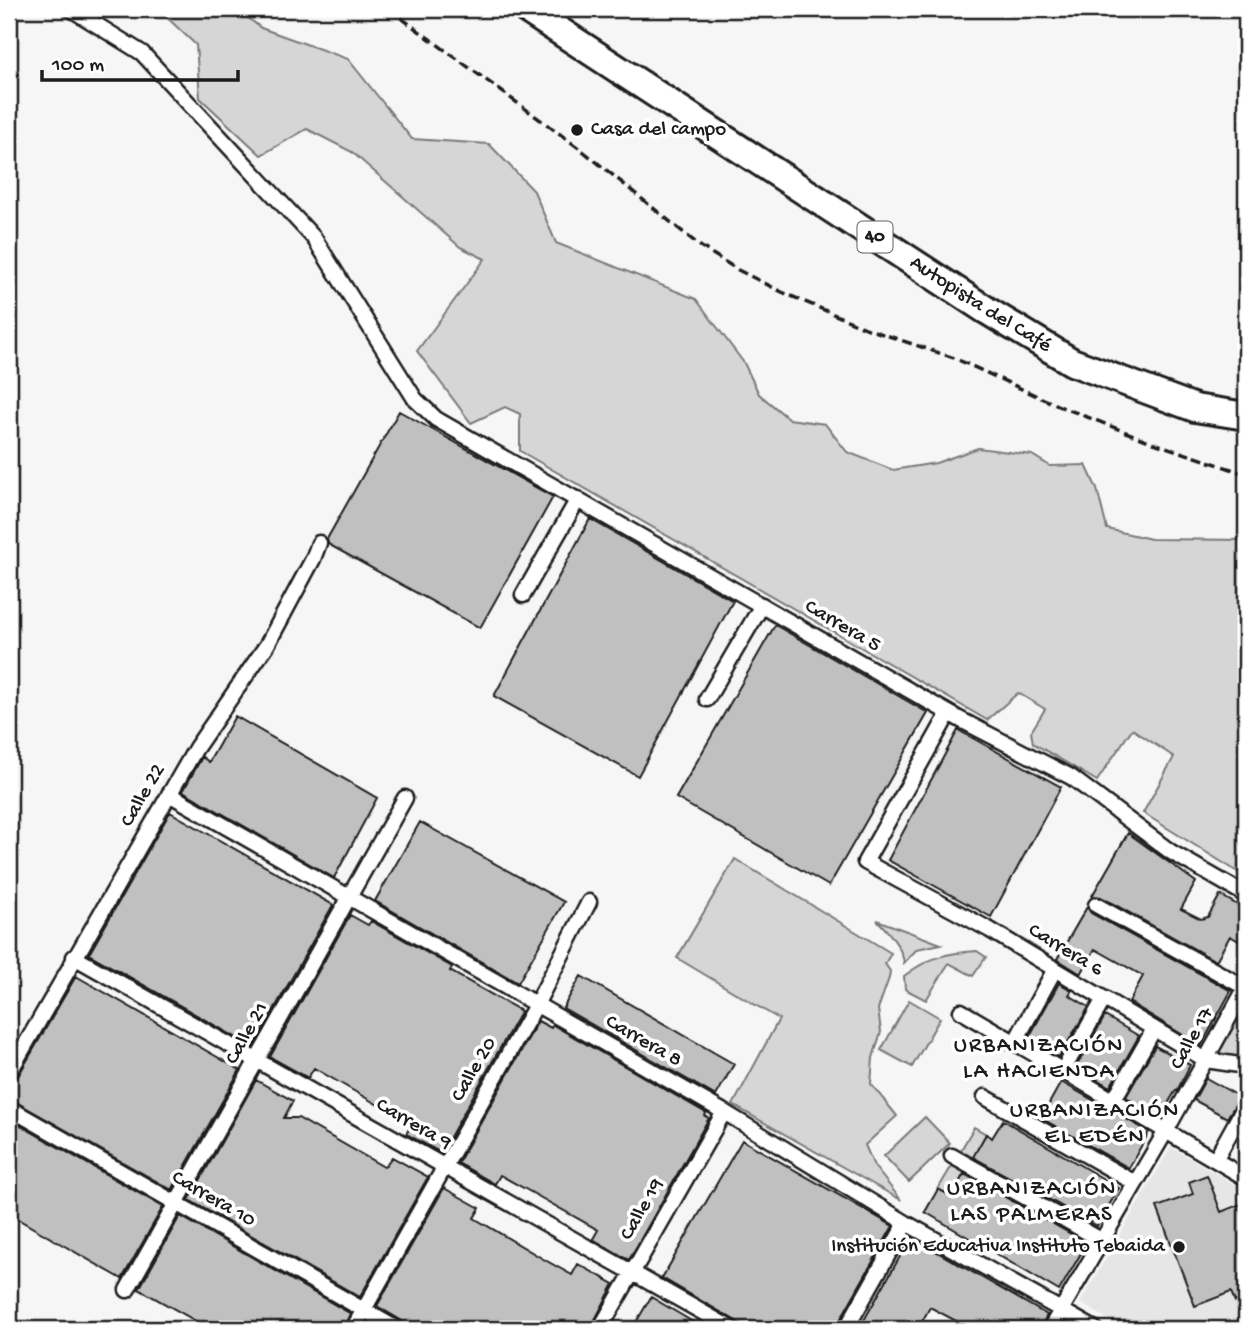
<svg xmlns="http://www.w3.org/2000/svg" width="1255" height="1338" viewBox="0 0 1255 1338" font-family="'Gochi Hand',sans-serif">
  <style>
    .built { fill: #e6e6e6 }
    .green { fill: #d6d6d6; stroke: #797979; stroke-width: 2 }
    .building { fill: #c0c0c0; stroke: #1c1c1c; stroke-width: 2 }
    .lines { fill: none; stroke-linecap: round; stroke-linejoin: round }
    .street-casing { stroke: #1c1c1c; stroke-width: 19 }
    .highway-casing { stroke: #1c1c1c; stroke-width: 32 }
    .street { stroke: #fff; stroke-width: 14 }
    .highway { stroke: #fff; stroke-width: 26 }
    .rail { stroke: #1c1c1c; stroke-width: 3.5; stroke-dasharray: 10 5; stroke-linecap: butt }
    .poi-dot { fill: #1c1c1c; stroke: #fff; stroke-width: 2.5 }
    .labels { text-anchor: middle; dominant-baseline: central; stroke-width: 7; stroke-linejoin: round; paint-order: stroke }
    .shield { fill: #fff; stroke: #606060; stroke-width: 2 }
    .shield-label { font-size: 19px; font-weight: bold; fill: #1c1c1c }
    .poi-label { font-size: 21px; fill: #1c1c1c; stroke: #fff; text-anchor: start }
    .street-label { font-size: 21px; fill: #1c1c1c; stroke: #fff }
    .neighbourhood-label { font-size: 23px; letter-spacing: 2px; fill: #1c1c1c; stroke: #fff }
  </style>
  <rect width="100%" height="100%" fill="#f6f6f6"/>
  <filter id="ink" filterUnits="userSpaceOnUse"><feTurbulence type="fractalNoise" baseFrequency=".0143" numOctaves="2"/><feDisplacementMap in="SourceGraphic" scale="14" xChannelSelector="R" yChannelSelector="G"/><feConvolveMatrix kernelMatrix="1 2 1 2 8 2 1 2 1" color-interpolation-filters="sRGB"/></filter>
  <g filter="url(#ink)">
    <path class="built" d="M 1171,1147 L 1246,1191 L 1246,1329 L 1125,1329 L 1080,1303 Z"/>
    <path class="green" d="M 158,9 L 237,9 L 261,28 L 348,59 L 412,139 L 489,144 L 534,191 L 556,243 L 696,299 L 744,363 L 759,394 L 789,419 L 825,424 L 847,452 L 893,470 L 936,463 L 978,448 L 1032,455 L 1050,466 L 1086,465 L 1097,489 L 1107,529 L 1151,539 L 1246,540 L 1246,877 L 1143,813 L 1174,757 L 1132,729 L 1097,781 L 1033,743 L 1031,732 L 1045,709 L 1018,693 L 987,720 L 520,451 L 520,414 L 505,407 L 471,423 L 417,351 L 485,259 L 460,247 L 352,152 L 307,129 L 261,155 L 200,98 L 196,45 Z
      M 735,859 L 891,953 L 885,964 L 890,971 L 889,978 L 878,1009 L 881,1032 L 873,1058 L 871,1084 L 897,1116 L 865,1145 L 874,1166 L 901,1200 L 733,1105 L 779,1019 L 677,958 Z
      M 877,920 L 941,944 L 917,949 L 904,963 C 902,947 888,931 877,920 Z
      M 977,951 L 986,957 L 973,976 L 949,963 L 926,1000 L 905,989 L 904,976 C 929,957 946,953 977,951 Z
      M 1246,998 L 1246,1060 L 1216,1055 Z
      M 909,1000 L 940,1018 L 912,1067 L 881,1050 Z
      M 925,1117 L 950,1143 L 909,1182 L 884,1156 Z
      M 974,1127 L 986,1134 L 973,1158 L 961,1150 Z
      M 953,1164 L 965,1172 L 951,1196 L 938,1189 Z"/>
    <path class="building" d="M 399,411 L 553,497 L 480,628 L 328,544 L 327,539 Z
      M 590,519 L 733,601 L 638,776 L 494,696 Z
      M 775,625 L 928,713 L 829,886 L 676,798 Z
      M 235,716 L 377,798 L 334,878 L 183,791 L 202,757 L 209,762 Z
      M 958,730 L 1061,787 L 991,917 L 888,860 Z
      M 170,812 L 333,905 L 253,1047 L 89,954 Z
      M 420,822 L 564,902 L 518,983 L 375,901 Z
      M 1128,833 L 1196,882 L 1181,909 L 1201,919 L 1208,917 L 1220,895 L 1246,910 L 1246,945 L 1230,936 L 1216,961 L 1101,897 L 1092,896 Z
      M 1087,907 L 1091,913 L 1231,991 L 1201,1046 L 1129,1002 L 1143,976 L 1095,949 L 1081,974 L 1057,959 Z
      M 350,915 L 368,925 L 371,921 L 452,967 L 450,971 L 521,1011 L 441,1153 L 406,1134 L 412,1124 L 366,1098 L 314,1068 L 308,1078 L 270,1057 Z
      M 76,976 L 240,1070 L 172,1190 L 9,1098 L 9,1087 L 17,1078 Z
      M 581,976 L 734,1064 L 716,1096 L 563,1008 Z
      M 1059,983 L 1072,990 L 1069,995 L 1089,1007 L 1059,1057 L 1028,1039 Z
      M 1105,1016 L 1139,1036 L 1110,1087 L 1076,1067 Z
      M 538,1021 L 551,1028 L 553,1025 L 706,1113 L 705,1116 L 709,1118 L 629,1260 L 593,1239 L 598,1230 L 527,1190 L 500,1175 L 495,1184 L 458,1163 Z
      M 1155,1046 L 1190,1065 L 1177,1091 L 1176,1090 L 1160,1117 L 1126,1097 Z
      M 1206,1078 L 1240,1097 L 1227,1118 L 1194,1100 Z
      M 256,1080 L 293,1101 L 284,1118 L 298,1118 L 384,1167 L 392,1157 L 428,1177 L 360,1297 L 189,1200 Z
      M 1061,1082 L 1149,1132 L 1129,1168 L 1041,1118 Z
      M 9,1119 L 163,1207 L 122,1279 L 9,1214 Z
      M 1003,1120 L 1119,1188 L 1097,1226 L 973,1157 L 986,1134 L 992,1138 Z
      M 742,1140 L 893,1226 L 835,1329 L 750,1329 L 662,1278 Z
      M 964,1174 L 1087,1243 L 1059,1291 L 925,1212 L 938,1189 L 951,1196 Z
      M 1207,1175 L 1221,1212 L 1246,1202 L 1246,1298 L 1235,1302 L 1231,1292 L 1195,1306 L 1157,1207 L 1193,1194 L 1189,1182 Z
      M 444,1188 L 480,1208 L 474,1218 L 545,1260 L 572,1275 L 578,1264 L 614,1284 L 590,1329 L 407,1329 L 402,1321 L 377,1306 Z
      M 180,1216 L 351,1314 L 343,1329 L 210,1329 L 139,1289 Z
      M 911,1237 L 1047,1315 L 1040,1329 L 971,1329 L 930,1307 L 918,1329 L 859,1329 Z
      M 651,1297 L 683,1316 L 705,1329 L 632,1329 Z"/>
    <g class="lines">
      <g class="street-casing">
        <path id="street" d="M 71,9 L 142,53 L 314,238 L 415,399 L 436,419 L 961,720 L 1071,777 L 1171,852 L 1246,895
          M 523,595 L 578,499
          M 707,699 L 762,605
          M 949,713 L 865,862 L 990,930 L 1206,1060 L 1246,1066
          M 169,794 L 724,1112 L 906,1223 L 1095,1329
          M 1096,905 L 1246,988
          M 74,957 L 732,1329
          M 961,1011 L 1246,1178
          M 1014,1044 L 1055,969
          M 1062,1072 L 1104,999
          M 9,1073 L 196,748 L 267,645 L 313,559 L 319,543
          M 985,1097 L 1135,1183
          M 1113,1101 L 1154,1029
          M 9,1108 L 397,1329
          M 952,1156 L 1101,1240
          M 1215,1160 L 1246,1104
          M 127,1290 L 405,798
          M 353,1329 L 536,1005 L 589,902
          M 600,1329 L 724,1112
          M 846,1329 L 906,1223
          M 1050,1329 L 1166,1131 L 1246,987"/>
      </g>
      <g class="highway-casing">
        <g id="highway">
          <path id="s1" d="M 526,9 L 986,310 L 1072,362 L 1195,408 L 1246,416"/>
        </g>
      </g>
      <use href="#street" class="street"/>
      <use href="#highway" class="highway"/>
      <path class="rail" d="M 389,9 L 583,151 L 700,246 L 738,270 L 782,292 L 868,329 L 954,358 L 1059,406 L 1154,443 L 1246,474"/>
    </g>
  </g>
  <g class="poi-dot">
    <circle cx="577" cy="130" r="7"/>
    <circle cx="1179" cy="1247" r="7"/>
  </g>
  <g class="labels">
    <rect class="shield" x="857.5" y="221.5" width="35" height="31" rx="5"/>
    <g class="shield-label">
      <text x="875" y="237">40</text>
    </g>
    <g class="poi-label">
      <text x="591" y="130">Casa del campo</text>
      <text x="1165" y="1247" text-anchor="end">Institución Educativa Instituto Tebaida</text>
    </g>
    <g class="street-label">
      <text stroke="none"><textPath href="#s1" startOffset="542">Autopista del Café</textPath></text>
      <text transform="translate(842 627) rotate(30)">Carrera 5</text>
      <text transform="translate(144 796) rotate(-60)">Calle 22</text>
      <text transform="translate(1065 951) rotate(31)">Carrera 6</text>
      <text transform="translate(248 1034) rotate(-61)">Calle 21</text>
      <text transform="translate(1193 1039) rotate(-61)">Calle 17</text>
      <text transform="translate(643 1042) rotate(30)">Carrera 8</text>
      <text transform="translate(475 1070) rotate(-60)">Calle 20</text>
      <text transform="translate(413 1125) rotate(30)">Carrera 9</text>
      <text transform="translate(213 1200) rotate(30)">Carrera 10</text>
      <text transform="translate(643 1210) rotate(-60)">Calle 19</text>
    </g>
    <g class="neighbourhood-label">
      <text x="1039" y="1046">URBANIZACIÓN<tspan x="1039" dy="26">LA HACIENDA</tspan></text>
      <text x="1095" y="1111">URBANIZACIÓN<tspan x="1095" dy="26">EL EDÉN</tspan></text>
      <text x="1032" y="1189">URBANIZACIÓN<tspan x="1032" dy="26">LAS PALMERAS</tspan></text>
    </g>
  </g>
  <rect width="1255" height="1338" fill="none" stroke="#fff" stroke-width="35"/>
  <rect x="18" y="18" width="1220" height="1303" fill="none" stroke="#1c1c1c" stroke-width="2.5" filter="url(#ink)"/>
  <path d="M42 70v10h196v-10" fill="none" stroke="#1c1c1c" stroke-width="3.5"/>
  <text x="52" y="70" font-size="21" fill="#1c1c1c" stroke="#ffffff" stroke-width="5" paint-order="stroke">100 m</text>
</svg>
